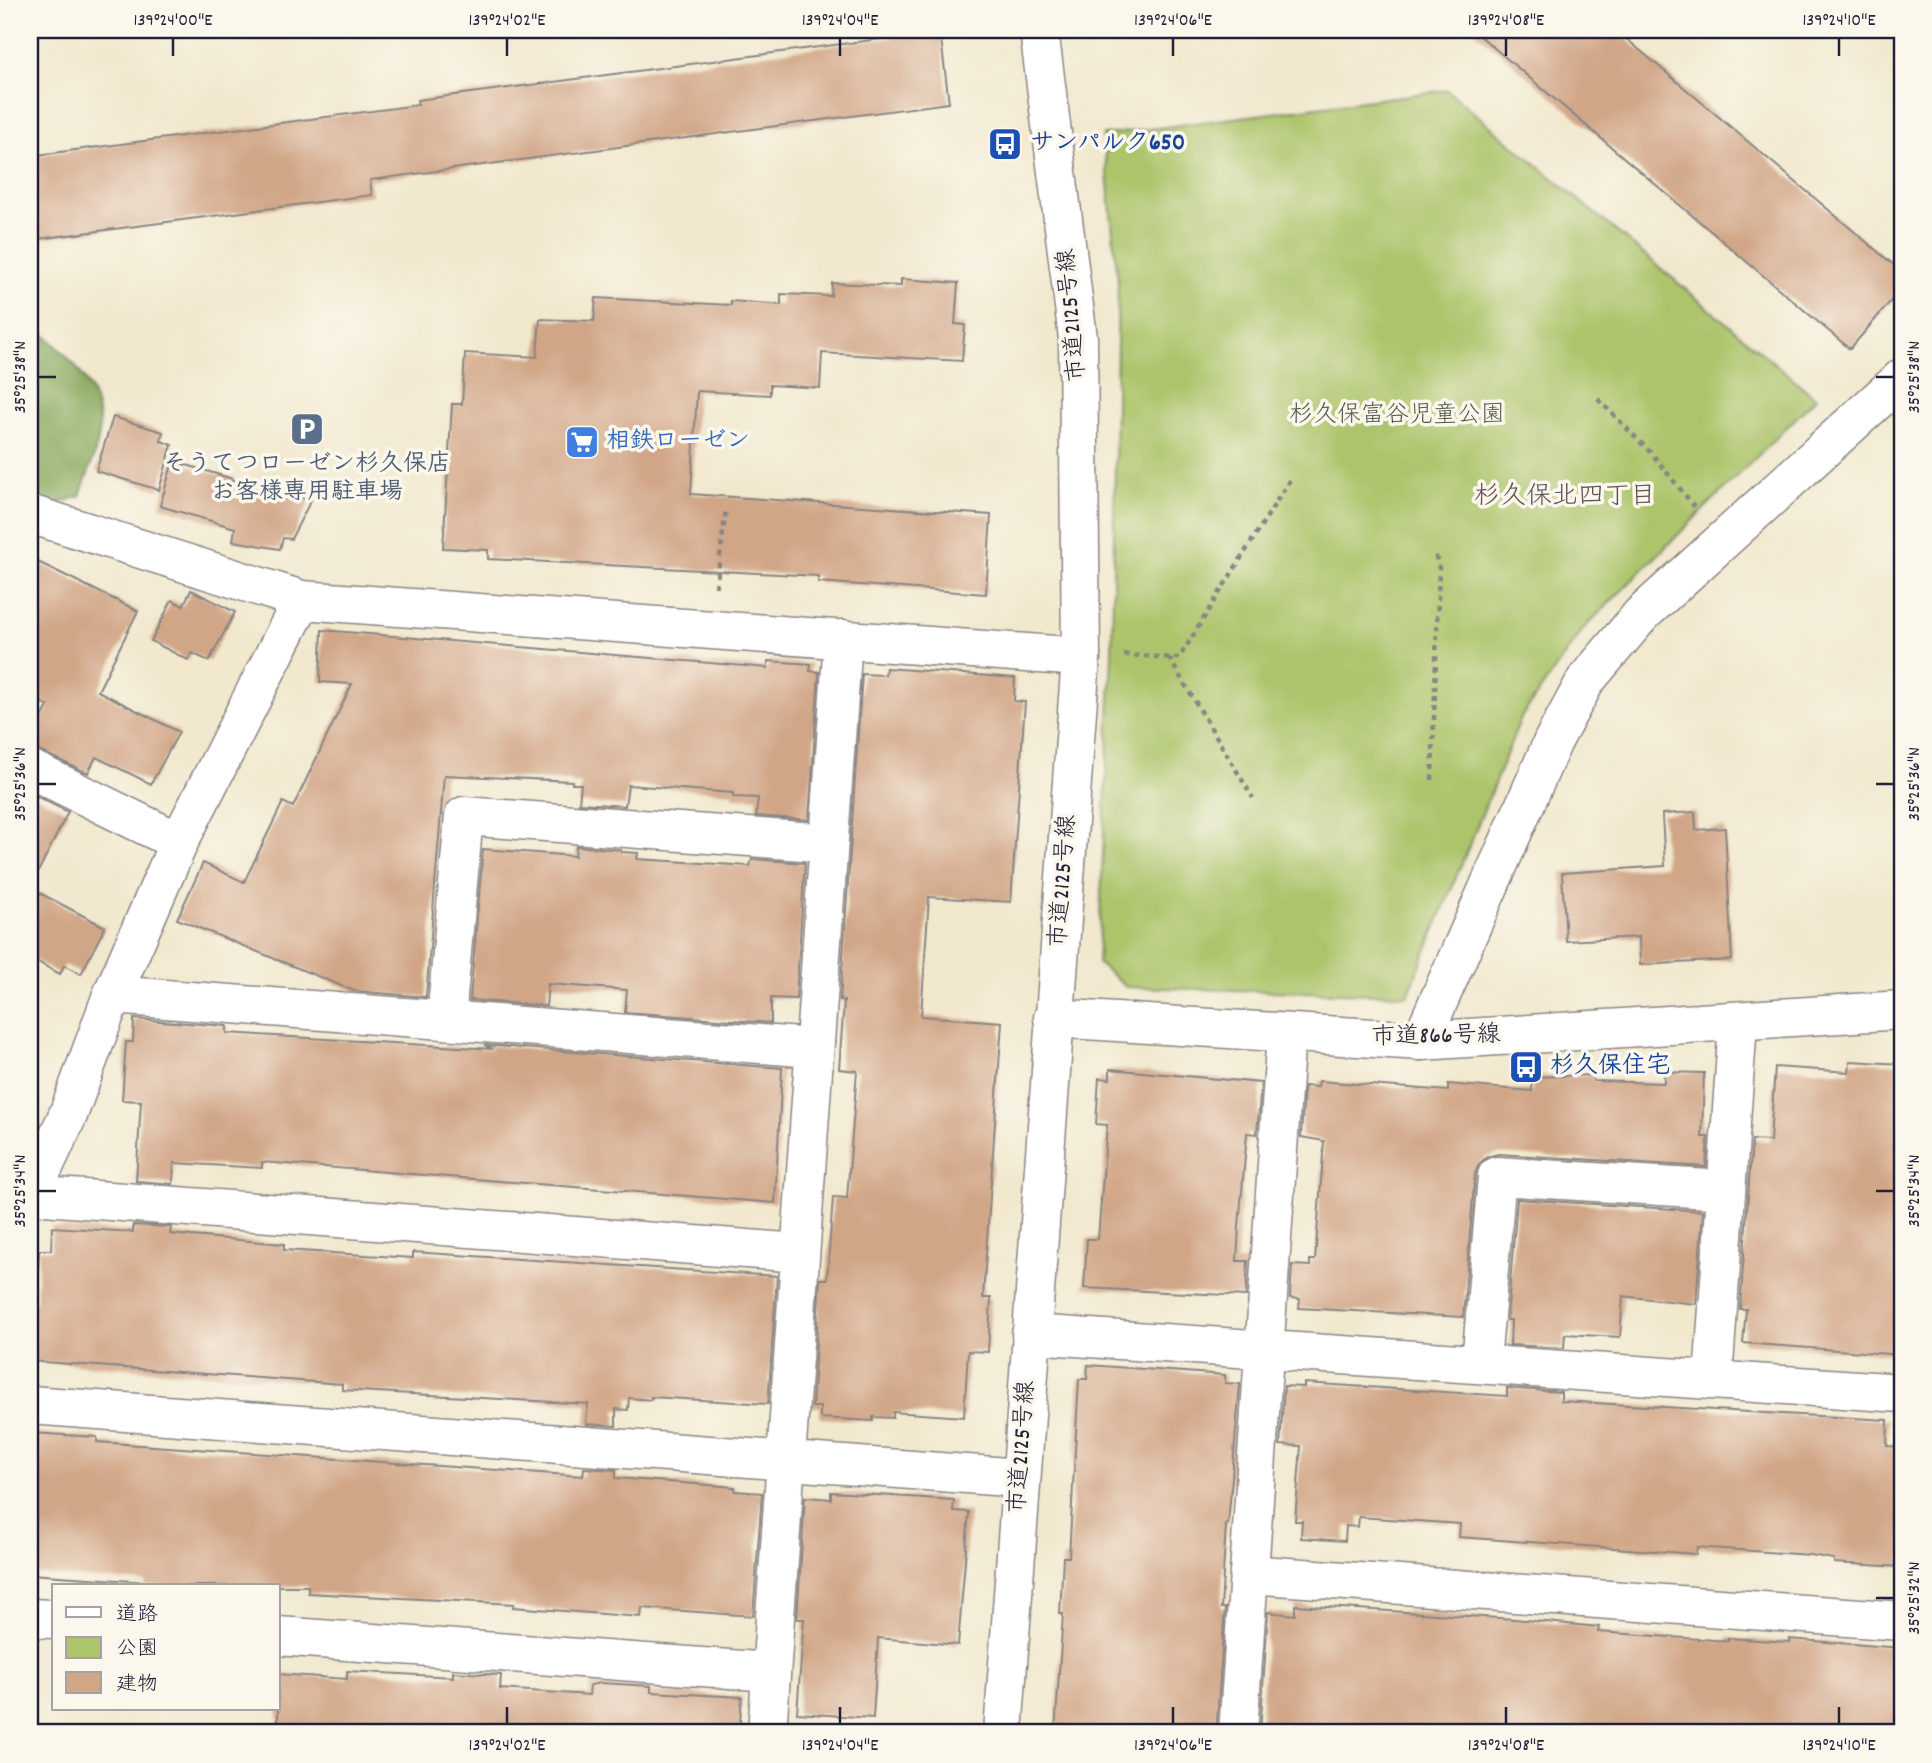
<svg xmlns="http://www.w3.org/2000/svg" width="1932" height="1763" viewBox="0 0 1932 1763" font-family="Dekko,'Klee One',sans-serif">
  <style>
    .green { fill: #acc46a; stroke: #677352; stroke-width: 2 }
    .forest { fill: #89aa5e; stroke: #56664c; stroke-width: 2 }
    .building { fill: #d1a687 }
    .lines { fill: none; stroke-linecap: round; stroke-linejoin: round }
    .street-casing { stroke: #8a8584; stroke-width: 41 }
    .secondary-casing { stroke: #8a8584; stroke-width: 41 }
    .path { stroke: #8a8584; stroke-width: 4.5; stroke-dasharray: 5 5; stroke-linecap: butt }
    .street { stroke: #fff; stroke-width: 38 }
    .secondary { stroke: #fff; stroke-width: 38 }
    .ticks { fill: none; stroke: #22223b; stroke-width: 2.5 }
    .labels { text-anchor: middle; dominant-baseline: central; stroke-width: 7; stroke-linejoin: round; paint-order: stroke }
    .transit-label { font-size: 24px; font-weight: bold; fill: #164399; stroke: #fbf7ec; text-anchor: start }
    .street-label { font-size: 24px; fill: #22223b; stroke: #fbf7ec }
    .park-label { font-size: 24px; fill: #525b4b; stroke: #fbf7ec }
    .shop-label { font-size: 24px; font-weight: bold; fill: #366cbe; stroke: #fbf7ec; text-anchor: start }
    .service-label { font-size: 24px; font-weight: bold; fill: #4e5e75; stroke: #fbf7ec }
    .neighbourhood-label { font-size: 26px; fill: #5f5056; stroke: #fbf7ec }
    .neatline { fill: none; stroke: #22223b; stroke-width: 2.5 }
    .ticks-label { font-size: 18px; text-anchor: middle; fill: #22223b }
  </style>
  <rect width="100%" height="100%" fill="#fbf7ec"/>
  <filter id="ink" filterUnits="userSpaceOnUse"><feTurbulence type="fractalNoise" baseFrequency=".0143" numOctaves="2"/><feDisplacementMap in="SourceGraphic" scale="14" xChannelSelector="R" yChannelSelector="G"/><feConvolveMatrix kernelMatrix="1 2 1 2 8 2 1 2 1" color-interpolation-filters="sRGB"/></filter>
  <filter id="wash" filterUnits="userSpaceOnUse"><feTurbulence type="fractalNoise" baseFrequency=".00686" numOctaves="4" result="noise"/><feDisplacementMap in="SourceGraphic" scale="28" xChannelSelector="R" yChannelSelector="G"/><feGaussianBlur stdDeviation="1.57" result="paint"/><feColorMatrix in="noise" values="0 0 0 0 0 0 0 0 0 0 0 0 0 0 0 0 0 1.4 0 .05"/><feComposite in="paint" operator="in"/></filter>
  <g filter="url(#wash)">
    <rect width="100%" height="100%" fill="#f1e8ce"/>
    <path class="green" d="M 1447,90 L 1816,398 L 1584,628 L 1522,716 L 1408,995 L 1126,987 L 1098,963 L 1112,654 L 1118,281 L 1103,135 Z"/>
    <path class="forest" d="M 30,322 C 63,351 103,384 99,433 C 97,454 86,477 80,496 L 53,505 L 30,503 Z"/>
    <g id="blocks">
      <path class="building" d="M 1473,30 L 1616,30 L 1902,272 L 1902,288 L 1850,349 Z
        M 940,31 L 949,103 L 370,180 L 372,195 L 30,240 L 30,156 L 418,105 L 417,100 Z
        M 901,279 L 958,283 L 955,324 L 965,325 L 962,361 L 822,353 L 820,388 L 770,385 L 770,395 L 697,391 L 691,494 L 991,515 L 986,594 L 818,582 L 818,576 L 488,559 L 488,550 L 443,548 L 452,404 L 462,404 L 465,353 L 537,357 L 540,319 L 594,321 L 596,298 L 731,305 L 731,301 L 781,305 L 781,294 L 831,296 L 832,283 L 901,286 Z
        M 113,417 L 163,432 L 161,441 L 172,445 L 159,490 L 96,471 Z
        M 173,461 L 233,479 L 231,484 L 311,500 L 291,539 L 283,538 L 280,549 L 233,541 L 235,528 L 160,506 Z
        M 30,558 L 138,611 L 98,691 L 179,732 L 151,784 L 96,757 L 88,773 L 30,747 L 30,741 L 48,706 L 30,696 Z
        M 191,590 L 235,612 L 209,661 L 192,653 L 188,660 L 151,641 L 172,600 L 183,606 Z
        M 322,630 L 768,668 L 768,661 L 811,664 L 810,671 L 819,672 L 809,820 L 756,816 L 758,798 L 733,797 L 733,793 L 628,785 L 625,806 L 579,803 L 581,784 L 572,784 L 572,781 L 444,775 L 426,997 L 354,991 L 177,919 L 203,863 L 244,882 L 283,802 L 293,807 L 352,684 L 320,682 Z
        M 886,668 L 1015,678 L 1014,701 L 1025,702 L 1011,902 L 929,897 L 921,1016 L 1002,1022 L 983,1298 L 991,1298 L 988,1352 L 968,1351 L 964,1417 L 893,1412 L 893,1418 L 873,1417 L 873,1421 L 820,1418 L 820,1407 L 812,1407 L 820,1279 L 827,1279 L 833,1197 L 847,1198 L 857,1071 L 839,1069 L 844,1001 L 840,1000 L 862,674 L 885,675 Z
        M 30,793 L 68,812 L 30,888 L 105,927 L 81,974 L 64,965 L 60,974 L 30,958 Z
        M 1695,812 L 1696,830 L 1725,828 L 1732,960 L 1640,965 L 1639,937 L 1566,941 L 1562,873 L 1665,866 L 1662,814 Z
        M 576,846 L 621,850 L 621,852 L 638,853 L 637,859 L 750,866 L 752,859 L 805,863 L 796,999 L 771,998 L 771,1023 L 625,1012 L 627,990 L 548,984 L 546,1006 L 470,1000 L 483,849 L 575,856 Z
        M 134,1019 L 227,1026 L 227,1033 L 493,1049 L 484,1045 L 782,1068 L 775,1203 L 262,1162 L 262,1168 L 174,1163 L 173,1184 L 136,1181 L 141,1101 L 122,1100 L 126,1042 L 133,1042 Z
        M 1850,1061 L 1902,1064 L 1902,1355 L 1743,1343 L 1746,1309 L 1740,1309 L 1752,1140 L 1770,1141 L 1775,1067 L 1849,1072 Z
        M 1110,1069 L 1261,1083 L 1257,1134 L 1247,1133 L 1239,1226 L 1237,1261 L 1248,1261 L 1246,1296 L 1084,1288 L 1087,1239 L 1098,1239 L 1107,1125 L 1096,1124 L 1099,1078 L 1110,1079 Z
        M 1664,1072 L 1704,1073 L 1702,1137 L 1708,1137 L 1706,1167 L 1498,1154 L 1487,1157 L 1479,1164 L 1475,1174 L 1463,1317 L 1299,1308 L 1300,1299 L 1290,1298 L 1292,1265 L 1310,1266 L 1310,1260 L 1315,1260 L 1324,1141 L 1301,1137 L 1304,1086 L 1318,1087 L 1319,1081 L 1448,1091 L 1448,1084 L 1532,1091 L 1532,1077 L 1593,1075 L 1593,1081 L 1664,1083 Z
        M 1517,1199 L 1703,1211 L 1696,1304 L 1623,1296 L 1620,1337 L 1565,1334 L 1564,1348 L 1510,1345 L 1511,1320 L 1507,1320 Z
        M 133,1225 L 171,1227 L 170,1234 L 284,1244 L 284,1250 L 413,1258 L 413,1252 L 777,1276 L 768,1404 L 651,1397 L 651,1400 L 629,1398 L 628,1410 L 616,1409 L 616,1426 L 586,1424 L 588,1404 L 342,1390 L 342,1384 L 30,1361 L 30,1304 L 36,1304 L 39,1250 L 51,1250 L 52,1227 L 133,1232 Z
        M 1088,1365 L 1225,1375 L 1225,1383 L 1240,1384 L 1228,1524 L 1226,1524 L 1221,1608 L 1225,1608 L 1216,1733 L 1055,1733 L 1063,1614 L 1060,1614 L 1063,1557 L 1069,1557 L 1079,1379 L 1087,1379 Z
        M 1304,1383 L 1507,1396 L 1507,1388 L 1561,1392 L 1561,1401 L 1888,1420 L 1887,1446 L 1900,1447 L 1898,1509 L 1902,1509 L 1902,1567 L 1834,1563 L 1834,1559 L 1811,1555 L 1697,1547 L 1696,1554 L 1459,1537 L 1460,1524 L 1359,1517 L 1358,1527 L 1346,1526 L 1345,1541 L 1301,1538 L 1302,1521 L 1295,1521 L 1301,1446 L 1280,1445 L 1284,1386 L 1304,1387 Z
        M 31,1433 L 97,1437 L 97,1442 L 583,1476 L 584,1468 L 616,1470 L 616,1478 L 735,1487 L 735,1491 L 762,1493 L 753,1616 L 642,1608 L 641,1617 L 513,1607 L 514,1604 L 308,1593 L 308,1586 L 145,1586 L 146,1582 L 30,1574 Z
        M 831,1492 L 954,1500 L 953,1511 L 969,1512 L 958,1645 L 878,1638 L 873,1718 L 797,1713 L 804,1619 L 797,1619 L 805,1497 L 831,1499 Z
        M 1295,1605 L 1514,1619 L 1599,1627 L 1598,1632 L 1728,1641 L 1728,1638 L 1789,1642 L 1789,1639 L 1902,1648 L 1902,1733 L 1260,1733 L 1268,1612 L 1295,1615 Z
        M 347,1671 L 453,1677 L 453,1672 L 501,1675 L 500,1689 L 589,1695 L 590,1685 L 601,1683 L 651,1686 L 651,1692 L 742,1697 L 739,1733 L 429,1733 L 278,1726 L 278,1674 L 347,1679 Z"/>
    </g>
  </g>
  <g filter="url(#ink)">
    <use href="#blocks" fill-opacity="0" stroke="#8a8584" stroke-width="2"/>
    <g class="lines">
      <g class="street-casing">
        <path id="street" d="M 30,514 L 302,600 L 1081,657
          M 30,769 L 179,842
          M 112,995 L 814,1048
          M 446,1020 L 464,816 L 829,843
          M 1421,1041 L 1553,741 L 1586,680 L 1641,615 L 1902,378
          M 31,1195 L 800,1253
          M 30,1197 L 68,1115 L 112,995 L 179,842 L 302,600
          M 1031,1334 L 1902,1393
          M 1481,1363 L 1497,1176 L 1726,1190
          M 1713,1379 L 1738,1023
          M 30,1405 L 1021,1478
          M 1249,1574 L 1902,1621
          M 30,1618 L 54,1619
          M 278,1636 L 771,1672
          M 767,1733 L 843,639
          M 1238,1733 L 1286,1033"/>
      </g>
      <g class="secondary-casing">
        <path id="secondary" d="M 1053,1018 L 1421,1041 L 1902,1010
          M 1003,1733 L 1081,657 L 1078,338 L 1039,30"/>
      </g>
      <path class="path" d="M 1598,399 L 1653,455 L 1697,510
        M 716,587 L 726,510
        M 1124,655 L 1179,658 L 1291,478
        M 1169,658 L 1253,798
        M 1432,780 L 1439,568 L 1435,553"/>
      <use href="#street" class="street"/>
      <use href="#secondary" class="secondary"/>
    </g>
  </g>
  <path class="ticks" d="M 173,38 L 173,56M 507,38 L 507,56M 840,38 L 840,56M 1173,38 L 1173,56M 1506,38 L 1506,56M 1839,38 L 1839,56M 38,377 L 56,377M 1876,377 L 1894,377M 38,784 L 56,784M 1876,784 L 1894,784M 38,1191 L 56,1191M 1876,1191 L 1894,1191M 1876,1598 L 1894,1598M 507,1707 L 507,1724M 840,1707 L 840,1724M 1173,1707 L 1173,1724M 1506,1707 L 1506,1724M 1839,1707 L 1839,1724"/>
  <defs>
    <g id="bus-square" transform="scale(1.75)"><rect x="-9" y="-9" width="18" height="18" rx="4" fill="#1a4fb4" stroke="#fbf7ec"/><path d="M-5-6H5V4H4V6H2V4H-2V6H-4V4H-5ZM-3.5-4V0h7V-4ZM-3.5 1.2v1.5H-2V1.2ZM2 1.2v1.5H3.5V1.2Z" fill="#fff"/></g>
    <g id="parking-square" transform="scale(1.75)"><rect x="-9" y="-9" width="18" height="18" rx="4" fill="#5c6f8a" stroke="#fbf7ec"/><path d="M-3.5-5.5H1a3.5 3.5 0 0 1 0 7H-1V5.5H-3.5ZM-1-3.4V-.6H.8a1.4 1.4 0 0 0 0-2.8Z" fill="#fff"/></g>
    <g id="supermarket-square" transform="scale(1.75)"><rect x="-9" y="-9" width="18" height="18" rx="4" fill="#3f7fe0" stroke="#fbf7ec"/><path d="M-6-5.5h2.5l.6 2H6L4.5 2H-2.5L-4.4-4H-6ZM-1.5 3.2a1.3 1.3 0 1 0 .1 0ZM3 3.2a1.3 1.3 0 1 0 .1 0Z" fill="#fff"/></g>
  </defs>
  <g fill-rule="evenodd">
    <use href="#bus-square" x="1005" y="144"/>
    <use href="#parking-square" x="307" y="429"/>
    <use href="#supermarket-square" x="582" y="442"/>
    <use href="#bus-square" x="1526" y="1067"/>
  </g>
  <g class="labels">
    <g class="transit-label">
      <text x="1030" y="144">サンパルク650</text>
      <text x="1550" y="1067">杉久保住宅</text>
    </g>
    <g class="street-label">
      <text transform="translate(1073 315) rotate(-95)">市道2125号線</text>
      <text transform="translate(1064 881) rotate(-86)">市道2125号線</text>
      <text transform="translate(1436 1037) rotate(-1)">市道866号線</text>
      <text transform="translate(1023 1447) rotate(-86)">市道2125号線</text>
    </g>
    <g class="park-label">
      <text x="1397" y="416">杉久保富谷児童公園</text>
    </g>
    <g class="shop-label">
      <text x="606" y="442">相鉄ローゼン</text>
    </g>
    <g class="service-label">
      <text x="307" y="465">そうてつローゼン杉久保店<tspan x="307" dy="28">お客様専用駐車場</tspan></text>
    </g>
    <g class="neighbourhood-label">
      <text x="1565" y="497">杉久保北四丁目</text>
    </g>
  </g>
  <rect width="1932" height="1763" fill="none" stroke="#fbf7ec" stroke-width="77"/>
  <rect x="52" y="1584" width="228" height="126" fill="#fbf7ec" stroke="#a4a2a5" stroke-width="2"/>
  <rect x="66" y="1607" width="35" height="10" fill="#ffffff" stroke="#a4a2a5" stroke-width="2"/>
  <text x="116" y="1620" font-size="21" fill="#22223b">道路</text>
  <rect x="66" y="1637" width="35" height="21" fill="#acc46a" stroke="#a4a2a5" stroke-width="2"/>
  <text x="116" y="1654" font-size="21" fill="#22223b">公園</text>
  <rect x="66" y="1672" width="35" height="21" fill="#d1a687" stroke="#a4a2a5" stroke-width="2"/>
  <text x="116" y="1690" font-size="21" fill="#22223b">建物</text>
  <rect x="38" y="38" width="1856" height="1686" class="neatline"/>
  <g class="ticks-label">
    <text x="173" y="25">139°24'00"E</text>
    <text x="507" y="25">139°24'02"E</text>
    <text x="840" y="25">139°24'04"E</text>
    <text x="1173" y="25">139°24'06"E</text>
    <text x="1506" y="25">139°24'08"E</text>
    <text x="1839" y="25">139°24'10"E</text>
    <text transform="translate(19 377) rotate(-90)" y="6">35°25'38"N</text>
    <text transform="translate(1913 377) rotate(-90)" y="6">35°25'38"N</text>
    <text transform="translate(19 784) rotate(-90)" y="6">35°25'36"N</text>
    <text transform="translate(1913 784) rotate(-90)" y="6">35°25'36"N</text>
    <text transform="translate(19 1191) rotate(-90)" y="6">35°25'34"N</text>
    <text transform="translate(1913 1191) rotate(-90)" y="6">35°25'34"N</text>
    <text transform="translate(1913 1598) rotate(-90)" y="6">35°25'32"N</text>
    <text x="507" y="1750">139°24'02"E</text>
    <text x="840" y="1750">139°24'04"E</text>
    <text x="1173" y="1750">139°24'06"E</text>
    <text x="1506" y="1750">139°24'08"E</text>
    <text x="1839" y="1750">139°24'10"E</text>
  </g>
</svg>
